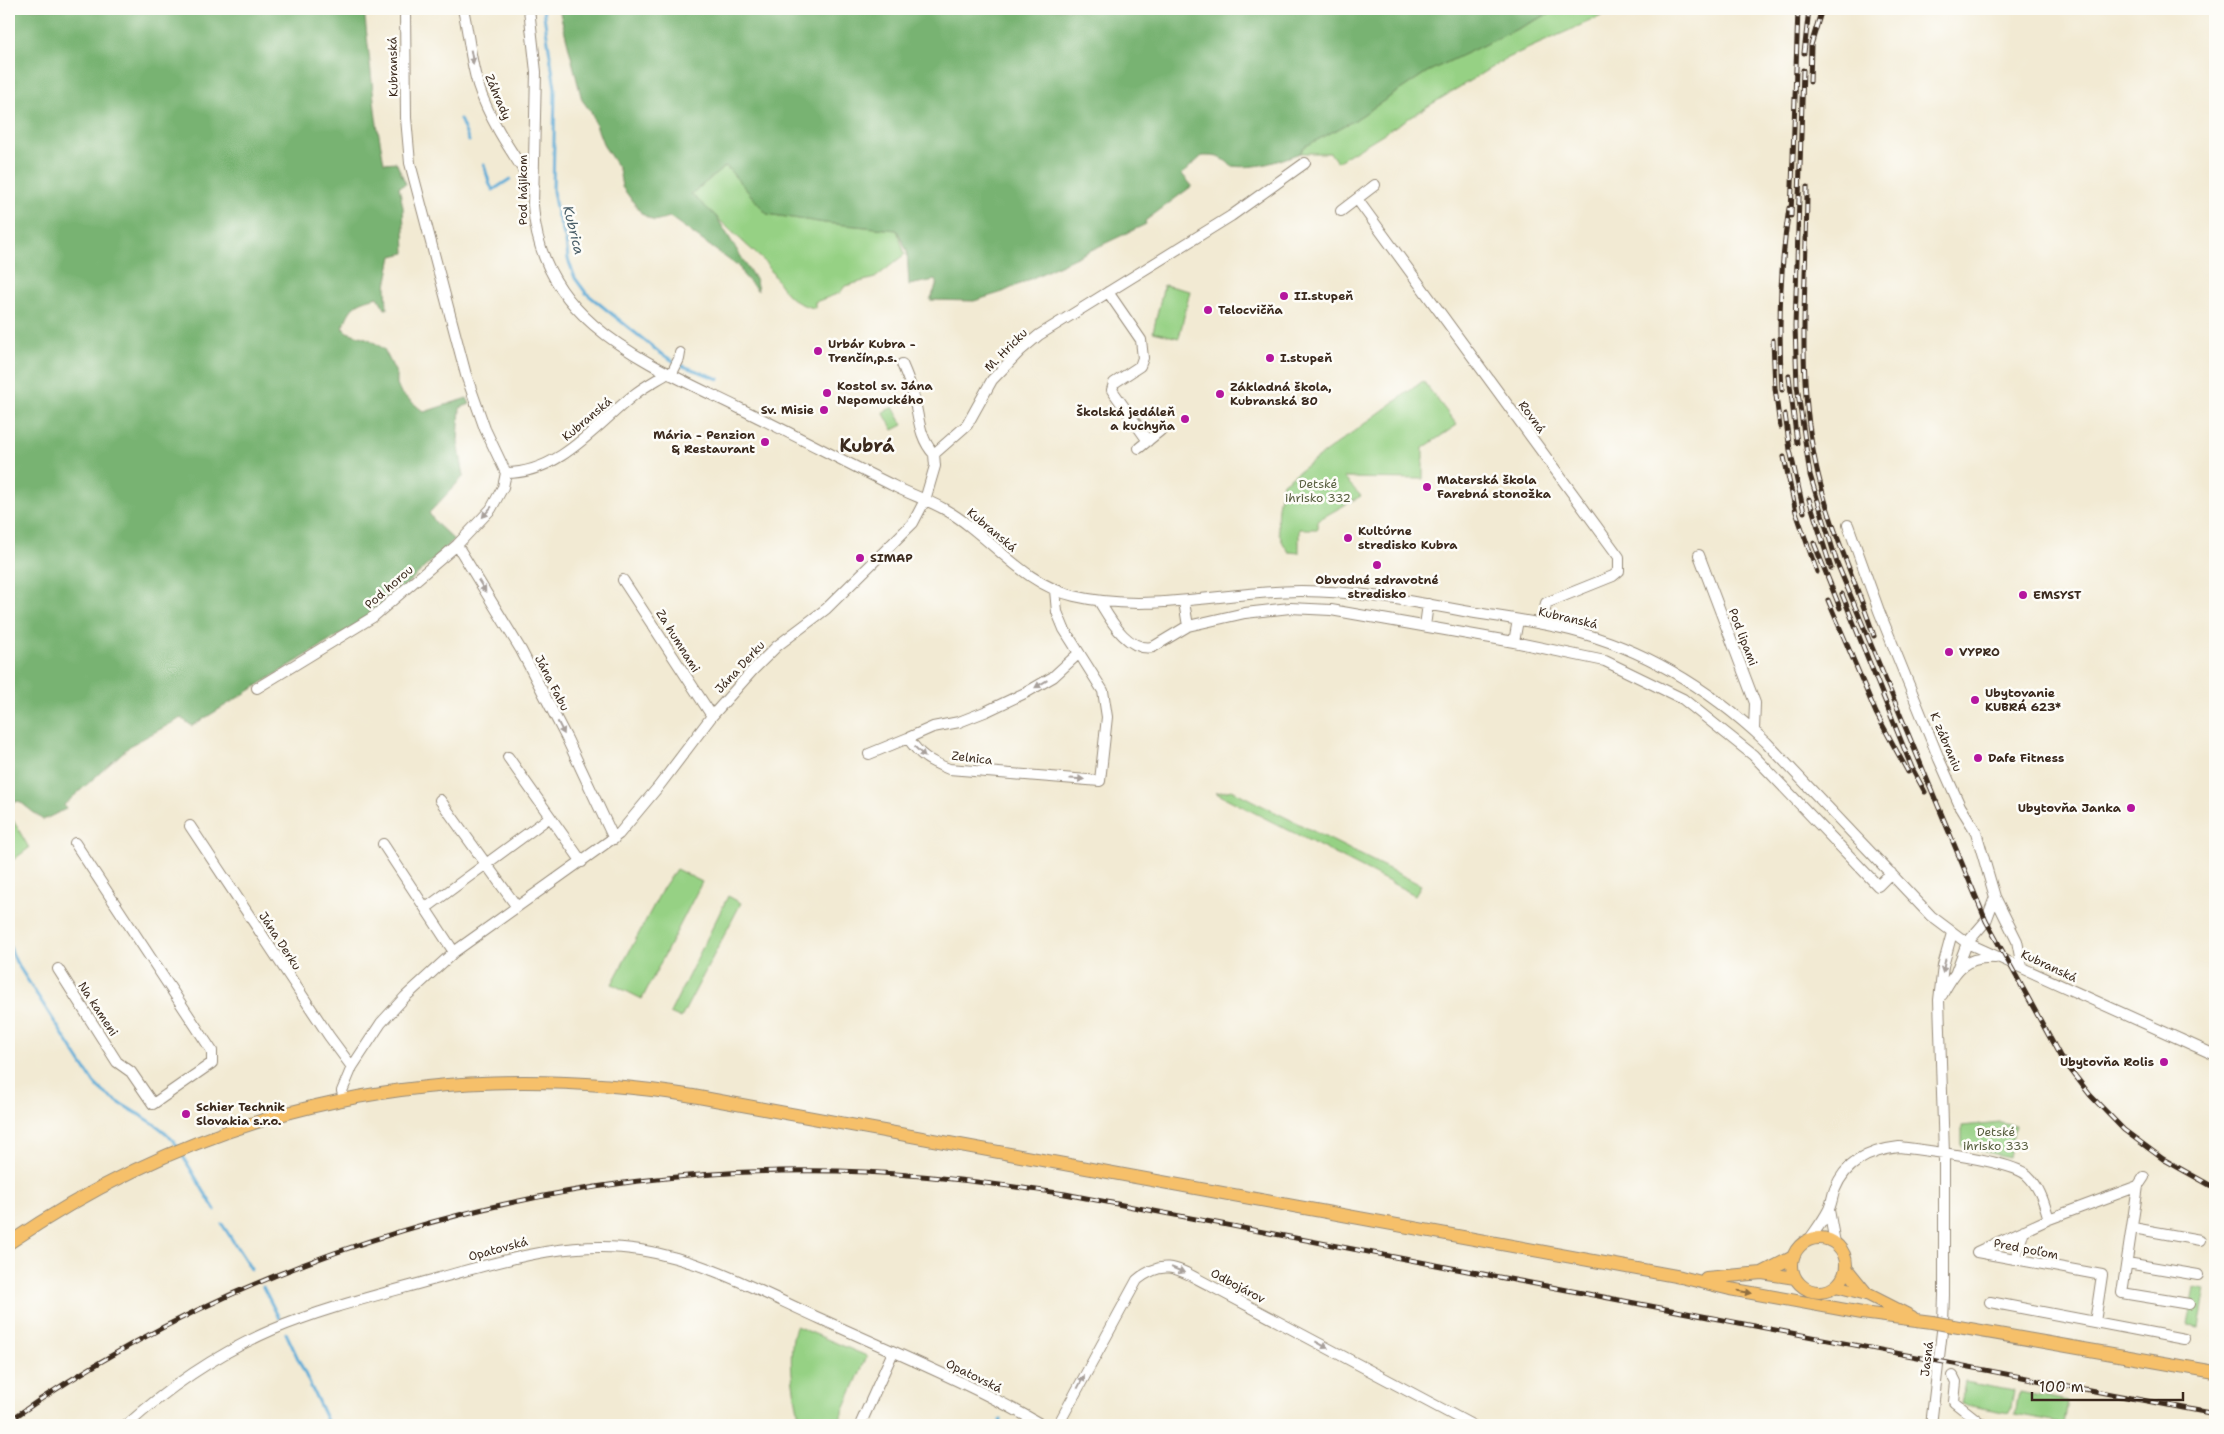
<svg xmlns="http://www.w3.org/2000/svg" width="2224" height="1434" viewBox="0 0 2224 1434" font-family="'Shantell Sans',sans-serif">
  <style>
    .green { fill: #96d184; stroke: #687e51 }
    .forest { fill: #78b372; stroke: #5a6e48 }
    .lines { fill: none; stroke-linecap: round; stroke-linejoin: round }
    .stream { stroke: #5eacd7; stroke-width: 3 }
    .minor-casing { stroke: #968a78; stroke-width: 12 }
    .major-casing { stroke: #968a78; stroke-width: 14 }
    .minor { stroke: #fff; stroke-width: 10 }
    .major { stroke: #f6c06b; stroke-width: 12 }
    .rail-casing { stroke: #3b2a1e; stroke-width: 5 }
    .rail { stroke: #fdfcf7; stroke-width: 3; stroke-dasharray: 9; stroke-linecap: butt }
    .major-bridge-casing { stroke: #968a78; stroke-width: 14; stroke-linecap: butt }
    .major-bridge { stroke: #f6c06b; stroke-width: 12 }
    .oneway { fill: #a79f9a }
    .oneway2 { fill: #8f6e41 }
    .poi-dot { fill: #b5179e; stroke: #fdfcf7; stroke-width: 2 }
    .labels { text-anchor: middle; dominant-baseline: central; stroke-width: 5; stroke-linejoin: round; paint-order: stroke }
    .street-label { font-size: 12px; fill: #3b2a1e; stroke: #fdfcf7 }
    .poi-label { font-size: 12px; font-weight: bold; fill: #3b2a1e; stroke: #fdfcf7; text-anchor: start }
    .park-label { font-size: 12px; fill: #565c3d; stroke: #fdfcf7 }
    .water-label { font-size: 14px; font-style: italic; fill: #495e68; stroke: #fdfcf7 }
    .district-label { font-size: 18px; font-weight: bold; fill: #3b2a1e; stroke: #fdfcf7 }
  </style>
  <rect width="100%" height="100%" fill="#fdfcf7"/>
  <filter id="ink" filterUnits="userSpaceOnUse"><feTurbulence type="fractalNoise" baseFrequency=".02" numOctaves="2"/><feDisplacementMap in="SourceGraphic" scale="10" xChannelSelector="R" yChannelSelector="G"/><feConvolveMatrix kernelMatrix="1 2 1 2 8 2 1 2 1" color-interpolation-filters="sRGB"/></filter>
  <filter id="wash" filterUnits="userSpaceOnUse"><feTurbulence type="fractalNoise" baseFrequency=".0096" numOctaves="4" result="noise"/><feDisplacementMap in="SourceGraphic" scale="20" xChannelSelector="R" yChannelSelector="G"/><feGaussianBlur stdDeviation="1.12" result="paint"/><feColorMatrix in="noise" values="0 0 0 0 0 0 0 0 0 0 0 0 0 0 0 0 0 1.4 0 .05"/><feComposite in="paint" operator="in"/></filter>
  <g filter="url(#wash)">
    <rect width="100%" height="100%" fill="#f2ead3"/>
    <path class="green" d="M 1559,9 L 1617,9 L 1507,58 L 1337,162 L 1330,153 L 1300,153 L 1304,147 L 1355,120 L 1427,72 Z
      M 726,166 L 767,214 L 825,223 L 897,230 L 905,254 L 875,278 L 845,286 L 840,293 L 815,302 L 815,308 C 784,303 781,282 764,261 L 691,194 Z
      M 1164,285 L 1190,291 L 1179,338 L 1153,332 Z
      M 1423,381 L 1457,425 L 1423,448 L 1423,479 L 1344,478 L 1361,496 L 1318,520 L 1318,529 L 1299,529 L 1299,553 L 1289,552 C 1272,531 1277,507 1283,483 Z
      M 893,407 L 903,425 L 893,430 L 883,412 Z
      M 1232,790 L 1253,801 L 1421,885 L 1415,895 L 1216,793 Z
      M 9,813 L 29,848 L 9,863 Z
      M 676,869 L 702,882 L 642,999 L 612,984 L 663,888 Z
      M 728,896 L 741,903 L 681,1018 L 670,1013 Z
      M 2000,1122 L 2015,1125 L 2009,1157 L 1962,1147 L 1962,1126 Z
      M 2195,1288 L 2206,1290 L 2199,1327 L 2188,1325 Z
      M 796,1326 L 867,1356 L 837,1425 L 801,1425 C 794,1393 786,1358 796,1326 Z
      M 1965,1382 L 2014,1391 L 2010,1413 L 1961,1404 Z
      M 2019,1392 L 2068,1401 L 2064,1423 L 2015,1414 Z"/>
    <path class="forest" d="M 9,9 L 364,9 L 376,118 L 384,163 L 396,162 L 406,184 L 399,187 L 403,207 L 405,253 L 392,256 L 386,286 L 387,309 L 385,309 L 378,297 C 356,302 350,306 343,328 L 347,332 L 369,339 L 384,349 L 397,375 L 397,384 L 401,393 L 424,412 L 467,398 L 470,404 L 460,408 L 458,442 L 464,476 L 429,513 L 437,524 L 454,540 L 380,609 L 362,621 L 192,726 L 181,718 L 131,745 L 64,805 L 66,809 L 43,820 L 19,801 L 9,804 Z
      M 559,9 L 1559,9 L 1427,72 L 1355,120 L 1304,147 L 1300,153 C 1275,162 1258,169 1231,166 C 1222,156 1216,156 1202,156 L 1182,174 L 1192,186 L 1145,221 L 1146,224 L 1003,292 L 974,301 L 930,300 L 937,284 L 935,280 L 909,285 L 907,251 L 897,230 L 825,223 L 767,214 L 726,166 L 691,194 L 716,216 L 756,281 L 758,291 L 743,275 L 738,264 L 736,265 L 670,217 L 654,221 L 642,214 L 622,187 L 619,169 L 604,146 L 591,112 L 582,100 Z"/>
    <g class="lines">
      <path class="stream" d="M 543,9 L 555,88 L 553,191 L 557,213 L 566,241 L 568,259 L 575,278 L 586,293 L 660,353 L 680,365 L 719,379
        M 460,119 L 469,141
        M 484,165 L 490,185 L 493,190 L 510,179
        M 9,945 L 16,962 L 94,1083 C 118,1109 158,1117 178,1147
        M 181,1153 L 215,1210
        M 222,1224 L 251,1269
        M 263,1287 L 279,1318
        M 286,1333 L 329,1425
        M 1000,1425 L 1001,1420"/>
    </g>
  </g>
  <g filter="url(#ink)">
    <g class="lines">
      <g class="minor-casing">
        <path id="minor" d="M 405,9 L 406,118 L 410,163 L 466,375 L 485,429 L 506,473
          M 463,9 C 469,34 470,60 478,85 C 490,122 513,154 534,186
          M 529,9 L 536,72 L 533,205 C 540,323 648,363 739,408 C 791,433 841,460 892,485 C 909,494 928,500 944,509 C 991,535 1020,583 1074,596 C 1150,614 1225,591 1301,591 C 1356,591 1411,601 1464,611 C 1499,617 1535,621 1570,630 C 1645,649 1710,689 1766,742 L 1931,916 L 1967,943 L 2215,1055
          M 1357,199 L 1619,557 L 1619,571 L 1613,576 L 1546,603 L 1543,624
          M 1341,211 L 1375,185
          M 1108,292 L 1141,340 L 1143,358 L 1140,366 L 1114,383 L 1112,390 L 1148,441
          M 902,364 C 906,373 910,383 913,394 C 919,414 918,437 934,454
          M 671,375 L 679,359 L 680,353
          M 1139,448 L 1161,430
          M 506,473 C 560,473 596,425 635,394 C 645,386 657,380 668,373
          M 1848,525 L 1879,611 L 1939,759 L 1960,806 L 1976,832 L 1995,897 L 2017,941 L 2022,967
          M 457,545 L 521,650 L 567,739 L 614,839
          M 1699,555 L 1755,703 L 1754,730
          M 623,580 L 712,716
          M 1055,590 L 1057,612 L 1064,629 L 1103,691 L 1107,717 L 1100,781 L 949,769 C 929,761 920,756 908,738 L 933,727 L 959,722 L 987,711 L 1027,692 L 1053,677 L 1078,654
          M 1099,601 C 1110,619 1127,652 1153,647 L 1188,626 L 1245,613 L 1290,608 L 1331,610 L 1514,642 L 1605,661 L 1683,699 L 1753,755 L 1878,886 L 1891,873
          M 1184,602 L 1188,626
          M 1425,626 L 1428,604
          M 1514,642 L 1518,620
          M 257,688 L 373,617 L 457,545 L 491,509 L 503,487 L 506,473
          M 869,754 L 908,738
          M 508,757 L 582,862
          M 440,800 L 517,907
          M 190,826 L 329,1036 L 352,1067
          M 383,844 L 454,952
          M 426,908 L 550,817
          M 58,969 L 117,1062 L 131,1072 L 153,1104 L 212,1063 L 212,1051 L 75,843
          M 1956,972 L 1967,943 L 1986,921 L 1995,897
          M 1942,995 C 1955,971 1964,956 1995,958
          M 344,1099 L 342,1091 L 352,1067 L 381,1023 L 405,997 L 454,952 L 619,834 L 659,786 L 712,716 L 753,670 L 777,646 L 826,609 L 913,523 L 925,500 L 935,466 L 934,454 L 967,425 L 992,380 L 1020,351 L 1039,335 L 1231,216 L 1305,163
          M 2138,1186 L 2144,1177
          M 1829,1210 L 1835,1243
          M 2133,1228 L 2200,1240
          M 1809,1240 C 1815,1231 1823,1221 1828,1211 C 1832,1204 1832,1196 1835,1189 C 1846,1161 1872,1150 1899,1147 C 1924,1150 2011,1161 2027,1175 C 2040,1187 2044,1203 2049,1219
          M 1977,1252 L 2049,1219 L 2138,1186 L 2122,1293 L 2189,1304
          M 1977,1252 L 2102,1275 L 2095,1322
          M 2015,1260 L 2024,1230
          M 2127,1263 L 2198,1275
          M 1990,1302 L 2184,1339
          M 1953,1376 L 1956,1382 L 1954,1402 L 1983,1425
          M 127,1425 C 170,1386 219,1353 272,1330 C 326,1307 383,1294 439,1278 C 505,1260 571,1239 640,1250 C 704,1260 763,1293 821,1319 C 895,1353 972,1384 1042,1425
          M 860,1425 L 893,1352
          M 1058,1425 L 1137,1280 C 1166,1256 1181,1271 1211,1286 L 1472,1425
          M 1931,1425 L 1943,1323 L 1944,1295 L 1944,1154 L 1939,1000 L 1943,966 L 1952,933"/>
      </g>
      <g class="major-casing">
        <path id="major" d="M1792 1265a27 27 0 1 1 54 0a27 27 0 1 1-54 0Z
          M 9,1243 C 218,1101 445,1056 693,1096 L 1681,1277 L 1730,1289 L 1862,1313 L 1932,1322
          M 1846,1268 L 1867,1294
          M 1762,1273 L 1793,1257
          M 1706,1278 L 1762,1273 L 1795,1278
          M 1836,1286 L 1867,1294 L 1912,1317
          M 1953,1326 L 2215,1372"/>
      </g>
      <use href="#minor" class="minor"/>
      <use href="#major" class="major"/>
      <g class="rail-casing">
        <path id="rail" d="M 1804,53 L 1809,9
          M 1803,70 L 1795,326 L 1797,386 L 1810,475 L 1837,563 L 1986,921 L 2060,1056 L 2090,1095 L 2124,1130 L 2163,1159 L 2215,1188
          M 1810,82 L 1811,45 L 1822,9
          M 1807,187 C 1807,283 1795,379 1818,474 C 1831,530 1856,582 1874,636
          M 1791,216 L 1798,9
          M 1773,340 L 1775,388 L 1780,427
          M 1789,376 L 1797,443
          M 1782,390 C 1778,329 1780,267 1789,208
          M 1785,414 L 1790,450 L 1804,512
          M 1784,457 L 1796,512 L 1817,572
          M 1809,499 L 1831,568
          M 1814,543 L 1840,608
          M 1842,594 L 1912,768 L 1925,792
          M 1828,600 L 1876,713 L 1908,772
          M 9,1421 C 249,1252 545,1165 838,1171 C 915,1173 990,1183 1065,1194 L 2215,1414"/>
      </g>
      <use href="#rail" class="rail"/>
      <g class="major-bridge-casing">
        <path id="major-bridge" d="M 1932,1322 L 1953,1326"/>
      </g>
      <use href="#major-bridge" class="major-bridge"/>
    </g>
    <defs><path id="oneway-solid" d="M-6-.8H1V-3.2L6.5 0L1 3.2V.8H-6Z" transform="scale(1.25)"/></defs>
    <g class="oneway">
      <use href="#oneway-solid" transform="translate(472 57) rotate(80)"/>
      <use href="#oneway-solid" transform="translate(487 512) rotate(131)"/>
      <use href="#oneway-solid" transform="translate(482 586) rotate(58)"/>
      <use href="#oneway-solid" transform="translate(1041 684) rotate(149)"/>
      <use href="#oneway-solid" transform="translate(561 728) rotate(63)"/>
      <use href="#oneway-solid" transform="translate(920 752) rotate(44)"/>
      <use href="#oneway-solid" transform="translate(1077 779) rotate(4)"/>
      <use href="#oneway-solid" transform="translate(1944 966) rotate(102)"/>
      <use href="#oneway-solid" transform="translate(1178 1270) rotate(23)"/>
      <use href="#oneway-solid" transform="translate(1322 1345) rotate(28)"/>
      <use href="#oneway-solid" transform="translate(1081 1382) rotate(-62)"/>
    </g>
    <use class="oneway2" href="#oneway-solid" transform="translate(1745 1292) rotate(10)"/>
  </g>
  <g class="poi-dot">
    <circle cx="1284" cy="296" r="5"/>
    <circle cx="1208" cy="310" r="5"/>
    <circle cx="818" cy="351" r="5"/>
    <circle cx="1270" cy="358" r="5"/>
    <circle cx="827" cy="393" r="5"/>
    <circle cx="1220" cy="394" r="5"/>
    <circle cx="824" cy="410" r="5"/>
    <circle cx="1185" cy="419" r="5"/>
    <circle cx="765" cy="442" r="5"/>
    <circle cx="1427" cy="487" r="5"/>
    <circle cx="1348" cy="538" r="5"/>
    <circle cx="860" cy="558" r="5"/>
    <circle cx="1377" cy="565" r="5"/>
    <circle cx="2023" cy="595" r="5"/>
    <circle cx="1949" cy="652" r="5"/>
    <circle cx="1975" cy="700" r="5"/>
    <circle cx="1978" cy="758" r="5"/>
    <circle cx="2131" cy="808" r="5"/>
    <circle cx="2164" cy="1062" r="5"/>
    <circle cx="186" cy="1114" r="5"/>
  </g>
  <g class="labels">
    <g class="street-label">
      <text transform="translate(393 67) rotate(-91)">Kubranská</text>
      <text transform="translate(498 97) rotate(67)">Záhrady</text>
      <text transform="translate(523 190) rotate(-90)">Pod hájikom</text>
      <text transform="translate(1006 350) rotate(-45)">M. Hricku</text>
      <text transform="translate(1532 417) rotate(54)">Rovná</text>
      <text transform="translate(587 419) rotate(-40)">Kubranská</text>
      <text transform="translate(992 530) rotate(40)">Kubranská</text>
      <text transform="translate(389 587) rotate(-41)">Pod horou</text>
      <text transform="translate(1568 618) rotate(13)">Kubranská</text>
      <text transform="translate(1743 637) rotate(69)">Pod lipami</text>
      <text transform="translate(678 641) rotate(58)">Za humnami</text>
      <text transform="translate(740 667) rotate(-47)">Jána Derku</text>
      <text transform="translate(552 683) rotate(63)">Jána Fabu</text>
      <text transform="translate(1946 742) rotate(67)">K zábraniu</text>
      <text transform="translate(972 758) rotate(7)">Zelnica</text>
      <text transform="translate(280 941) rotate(57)">Jána Derku</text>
      <text transform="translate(2049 966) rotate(25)">Kubranská</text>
      <text transform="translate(98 1009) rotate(57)">Na kameni</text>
      <text transform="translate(498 1249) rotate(-15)">Opatovská</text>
      <text transform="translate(2026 1249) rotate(11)">Pred poľom</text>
      <text transform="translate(1238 1286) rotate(28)">Odbojárov</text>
      <text transform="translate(1927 1359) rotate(-83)">Jasná</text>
      <text transform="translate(974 1376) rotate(26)">Opatovská</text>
    </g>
    <g class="poi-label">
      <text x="1294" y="296">II.stupeň</text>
      <text x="1218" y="310">Telocvičňa</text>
      <text x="828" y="344">Urbár Kubra -<tspan x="828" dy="14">Trenčín,p.s.</tspan></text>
      <text x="1280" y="358">I.stupeň</text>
      <text x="837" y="386">Kostol sv. Jána<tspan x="837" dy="14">Nepomuckého</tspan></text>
      <text x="1230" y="387">Základná škola,<tspan x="1230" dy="14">Kubranská 80</tspan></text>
      <text x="814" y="410" text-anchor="end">Sv. Misie</text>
      <text x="1175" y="412" text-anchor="end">Školská jedáleň<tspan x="1175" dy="14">a kuchyňa</tspan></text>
      <text x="755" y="435" text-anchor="end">Mária - Penzion<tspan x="755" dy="14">&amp; Restaurant</tspan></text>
      <text x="1437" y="480">Materská škola<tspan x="1437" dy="14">Farebná stonožka</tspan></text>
      <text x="1358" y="531">Kultúrne<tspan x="1358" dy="14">stredisko Kubra</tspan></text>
      <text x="870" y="558">SIMAP</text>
      <text x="1377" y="580" text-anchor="middle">Obvodné zdravotné<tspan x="1377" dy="14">stredisko</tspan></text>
      <text x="2033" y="595">EMSYST</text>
      <text x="1959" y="652">VYPRO</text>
      <text x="1985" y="693">Ubytovanie<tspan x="1985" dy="14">KUBRÁ 623*</tspan></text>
      <text x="1988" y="758">Dafe Fitness</text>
      <text x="2121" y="808" text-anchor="end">Ubytovňa Janka</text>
      <text x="2154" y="1062" text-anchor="end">Ubytovňa Rolis</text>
      <text x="196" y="1107">Schier Technik<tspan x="196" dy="14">Slovakia s.r.o.</tspan></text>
    </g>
    <g class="park-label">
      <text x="1318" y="484">Detské<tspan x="1318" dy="14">ihrisko 332</tspan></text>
      <text x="1996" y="1132">Detské<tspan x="1996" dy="14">ihrisko 333</tspan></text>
    </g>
    <g class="water-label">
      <text transform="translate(574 230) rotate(76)">Kubrica</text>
    </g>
    <g class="district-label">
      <text x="867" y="446">Kubrá</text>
    </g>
  </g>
  <rect width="2224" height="1434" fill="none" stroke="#fdfcf7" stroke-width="30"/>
  <path d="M2032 1392v8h151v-8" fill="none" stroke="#3b2a1e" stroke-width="2.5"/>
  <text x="2039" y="1392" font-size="15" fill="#3b2a1e" stroke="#fdfcf7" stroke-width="4" paint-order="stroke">100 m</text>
</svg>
